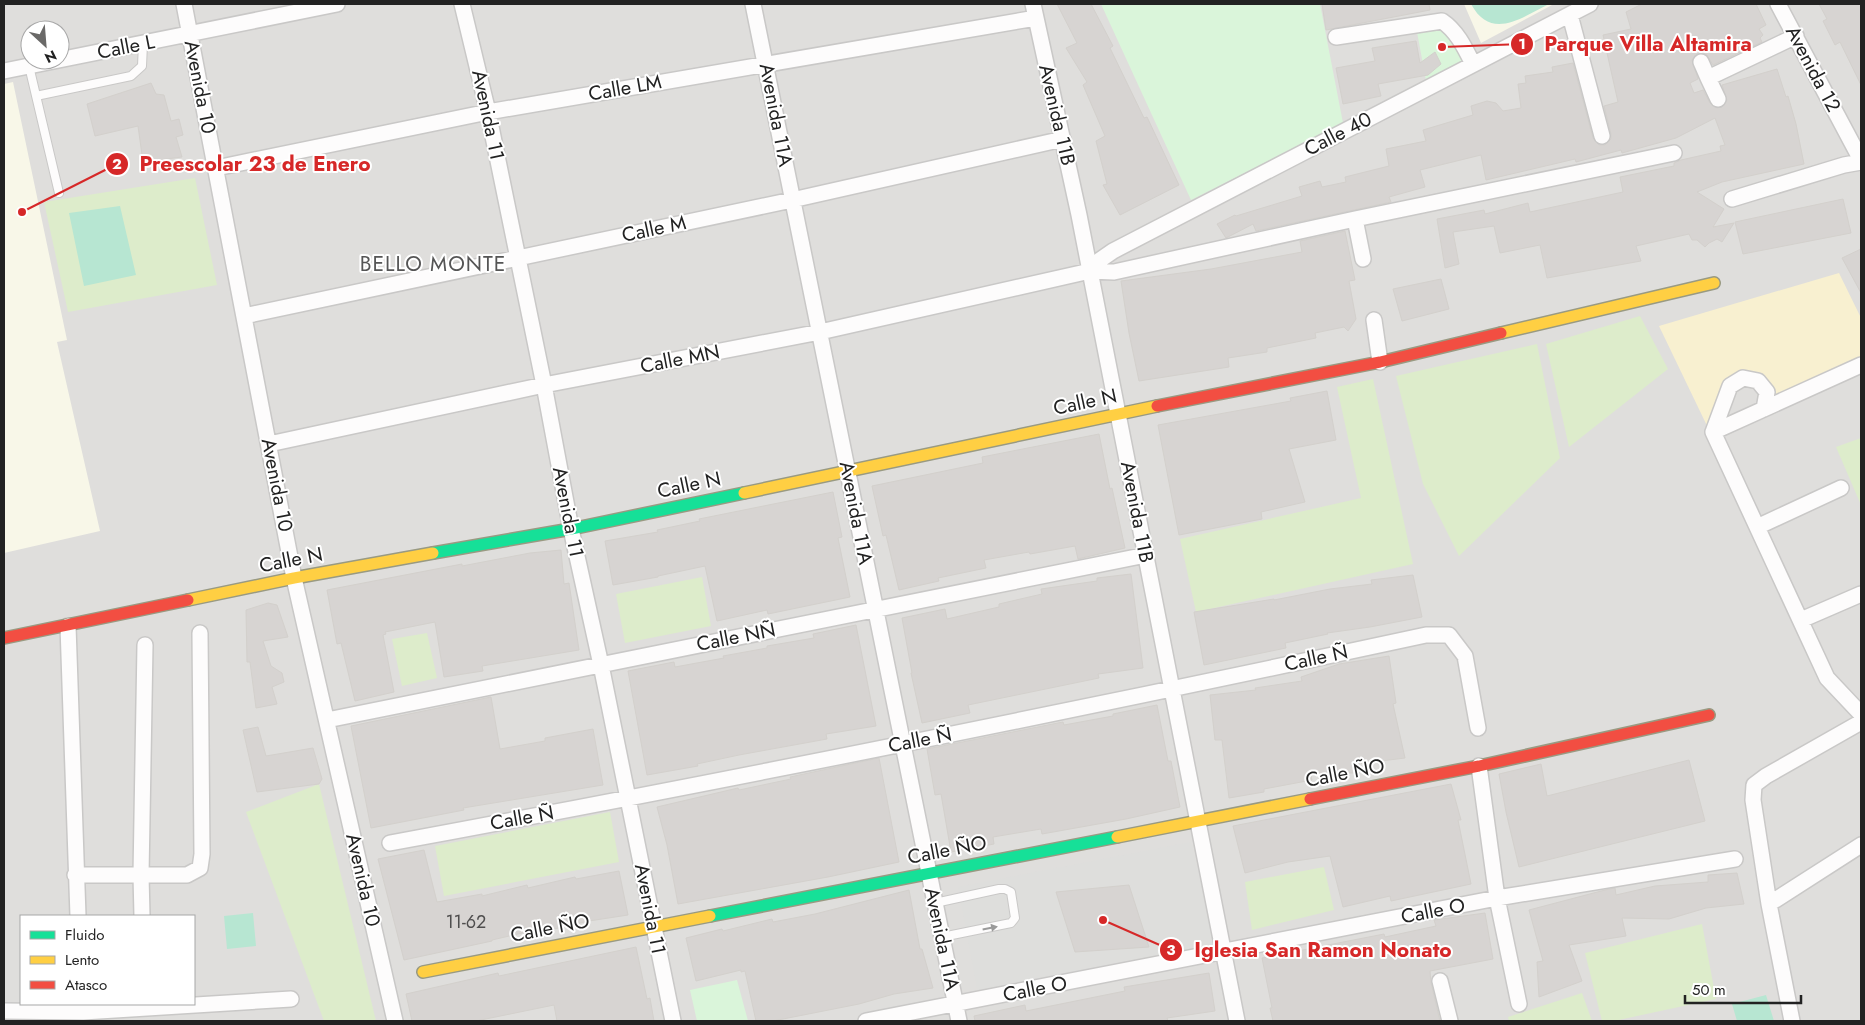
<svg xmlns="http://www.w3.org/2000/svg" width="1865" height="1025" viewBox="0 0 1865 1025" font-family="Jost,sans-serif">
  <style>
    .residential { fill: #dfdedc; fill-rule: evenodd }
    .education { fill: #f8f7e8 }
    .religious { fill: #dededc }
    .grass { fill: #ddeccb }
    .sand { fill: #f8f0d0 }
    .park { fill: #daf5da }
    .pitch { fill: #b7e6d2 }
    .building { fill: #d7d4d2; stroke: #d3d0cc }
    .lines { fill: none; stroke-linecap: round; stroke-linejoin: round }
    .lane-casing { stroke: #c9c8c7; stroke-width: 10 }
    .street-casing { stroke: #c9c8c7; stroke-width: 18 }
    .fast-casing { stroke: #999a82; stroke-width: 14 }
    .slow-casing { stroke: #999a82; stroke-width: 14 }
    .jam-casing { stroke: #999a82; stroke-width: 14 }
    .lane { stroke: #fdfcfc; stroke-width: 8 }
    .street { stroke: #fdfcfc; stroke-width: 15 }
    .fast { stroke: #16e098; stroke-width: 11 }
    .slow { stroke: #ffcf43; stroke-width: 11 }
    .jam { stroke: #f24e42; stroke-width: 11 }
    .oneway { fill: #9a9a9a }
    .labels { text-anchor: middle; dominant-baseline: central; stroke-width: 4; stroke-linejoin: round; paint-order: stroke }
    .number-label { font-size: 18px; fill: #4f4e4e }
    .street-label { font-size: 20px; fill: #222; stroke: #fff }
    .neighbourhood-label { font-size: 21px; letter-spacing: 1px; fill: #555; stroke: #fff }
    .leader { fill: none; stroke: #d62828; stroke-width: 2 }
    .callout-dot { fill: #d62828; stroke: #fff; stroke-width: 2 }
    .mark-label { font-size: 15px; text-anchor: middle; font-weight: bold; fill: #fff }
    .callout-label { font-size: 21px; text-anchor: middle; font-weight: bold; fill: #d62828; stroke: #fff; stroke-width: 4; stroke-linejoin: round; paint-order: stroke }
  </style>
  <rect width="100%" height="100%" fill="#f0eeeb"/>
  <path class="residential" d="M 4,4 L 1861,4 L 1861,1021 L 4,1021 ZM 30,30 L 60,30 L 60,60 L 30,60 ZM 21,916 L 194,916 L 194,1004 L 21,1004 Z"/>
  <path class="education" d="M 1464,4 L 1554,4 L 1481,43 Z
    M 13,82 L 67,340 L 57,342 L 100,531 L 4,553 L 4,84 Z"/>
  <path class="religious" d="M 1191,842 L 1217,949 L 978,994 L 958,887 Z"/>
  <path class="grass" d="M 195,178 L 217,285 L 68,312 L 44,202 Z
    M 1640,316 L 1668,369 L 1569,447 L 1546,344 Z
    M 1537,344 L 1560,458 L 1459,556 L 1423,484 L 1396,376 Z
    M 1373,379 L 1413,564 L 1196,612 L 1180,539 L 1361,498 L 1337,387 Z
    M 1861,438 L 1861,505 L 1836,447 Z
    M 702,577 L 711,626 L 625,643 L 616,594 Z
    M 427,633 L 437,678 L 402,686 L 392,639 Z
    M 319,784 L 376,1021 L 324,1021 L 246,812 Z
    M 610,812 L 619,862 L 444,896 L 435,846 Z
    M 1324,867 L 1334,910 L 1252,930 L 1245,882 Z
    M 1702,924 L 1716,999 L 1614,1021 L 1602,1021 L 1585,953 Z
    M 1582,993 L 1592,1021 L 1509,1021 L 1508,1017 Z"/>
  <path class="sand" d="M 1839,273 L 1861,318 L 1861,363 L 1767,406 L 1769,391 L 1742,377 L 1710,432 L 1659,326 Z"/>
  <path class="park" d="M 1101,4 L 1320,4 L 1343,123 L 1191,200 Z
    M 1453,25 L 1473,62 L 1427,86 L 1417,32 Z
    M 737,980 L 748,1021 L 697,1021 L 690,990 Z"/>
  <path class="pitch" d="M 1471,4 L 1549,4 C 1521,18 1491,41 1471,4 Z
    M 120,206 L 136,275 L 84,286 L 69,213 Z
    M 253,913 L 256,946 L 227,949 L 224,916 Z
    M 1766,995 L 1774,1021 L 1737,1021 L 1732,1004 Z"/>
  <path class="building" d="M 1057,4 L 1091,4 L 1113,46 L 1110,48 L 1144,118 L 1147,117 L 1179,185 L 1120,215 L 1103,185 L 1107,184 L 1096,141 L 1105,136 L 1083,85 L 1087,82 L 1066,48 L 1077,43 Z
    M 1322,4 L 1429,4 L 1430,10 L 1326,30 Z
    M 1642,4 L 1756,4 L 1766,25 L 1759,29 L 1763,35 L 1760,38 L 1762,42 L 1713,65 L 1707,55 L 1703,53 L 1697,54 L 1692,60 L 1698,79 L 1690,83 L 1694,93 L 1703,90 L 1710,103 L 1717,108 L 1722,107 L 1727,100 L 1722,85 L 1777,69 L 1786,97 L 1788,96 L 1796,124 L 1804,164 L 1722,182 L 1697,192 L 1724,209 L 1713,227 L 1734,223 L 1722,242 L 1717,239 L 1709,243 L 1705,247 L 1697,240 L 1692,240 L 1689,234 L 1636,246 L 1641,261 L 1547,278 L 1540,245 L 1500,253 L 1494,226 L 1453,232 L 1459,264 L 1445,268 L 1437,219 L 1484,210 L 1485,214 L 1528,203 L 1530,212 L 1623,192 L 1620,177 L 1674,166 L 1674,163 L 1681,160 L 1721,151 L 1720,146 L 1725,145 L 1715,118 L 1676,138 L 1622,153 L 1621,150 L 1576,162 L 1575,159 L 1486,180 L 1481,155 L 1420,170 L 1425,187 L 1389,197 L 1391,202 L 1256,231 L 1253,224 L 1226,238 L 1217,224 L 1235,215 L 1236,216 L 1302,196 L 1299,187 L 1320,181 L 1322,187 L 1346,182 L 1345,177 L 1389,166 L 1386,149 L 1426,141 L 1423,130 L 1473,115 L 1471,106 L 1487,101 L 1496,103 L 1503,111 L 1521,108 L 1518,84 L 1526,83 L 1525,76 L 1553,72 L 1552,67 L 1573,63 L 1593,138 L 1599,145 L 1605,145 L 1611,139 L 1611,134 L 1604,106 L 1618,102 L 1603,35 L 1631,29 L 1626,12 Z
    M 1819,4 L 1861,4 L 1861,85 L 1840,42 L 1835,45 L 1823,21 L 1827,19 Z
    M 1416,41 L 1420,63 L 1435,52 L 1441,64 L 1428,75 L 1378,84 L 1381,96 L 1343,104 L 1336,68 L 1375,61 L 1372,48 Z
    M 151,83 L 156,94 L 164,95 L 171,121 L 179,119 L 183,135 L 176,137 L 182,157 L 143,162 L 138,126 L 95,136 L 87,104 Z
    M 1843,199 L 1851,233 L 1743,254 L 1735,222 Z
    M 1345,231 L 1355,280 L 1349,281 L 1356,319 L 1348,331 L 1344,327 L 1315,333 L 1316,338 L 1267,348 L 1267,352 L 1228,358 L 1229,367 L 1139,381 L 1129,333 L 1121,281 L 1211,269 L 1302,252 L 1300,241 Z
    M 1861,249 L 1861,293 L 1842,258 Z
    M 1441,279 L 1449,309 L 1402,321 L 1393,289 Z
    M 1327,391 L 1336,440 L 1289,449 L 1305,502 L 1261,512 L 1262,519 L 1179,535 L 1158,425 L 1291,401 L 1290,398 Z
    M 1099,434 L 1110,489 L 1112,488 L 1125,548 L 1078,559 L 1075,546 L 1030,554 L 1029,552 L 984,560 L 986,568 L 938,578 L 939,581 L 899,590 L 886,535 L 883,536 L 872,486 L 983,463 L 982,457 Z
    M 833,492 L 842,537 L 838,538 L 850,597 L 768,614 L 767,610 L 717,621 L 705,566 L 658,576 L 658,577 L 613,585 L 605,541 L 658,532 L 657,530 L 700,521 L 699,519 Z
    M 561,550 L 564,584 L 569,583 L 579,650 L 482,666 L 483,671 L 444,677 L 435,622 L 385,632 L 386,634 L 383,635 L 394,692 L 355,701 L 341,643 L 337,644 L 327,590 L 462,564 L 462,566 L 530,553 Z
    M 1131,574 L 1143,668 L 1098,674 L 1099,678 L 968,705 L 970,713 L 922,723 L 911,673 L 912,673 L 902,618 L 945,609 L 947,619 L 999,607 L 999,604 L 1042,594 L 1041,589 L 1097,581 L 1097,578 Z
    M 1413,575 L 1422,617 L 1370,627 L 1327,633 L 1328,634 L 1285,643 L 1286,648 L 1204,665 L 1194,612 L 1274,599 L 1274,600 L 1330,589 L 1372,584 L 1371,580 Z
    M 268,603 L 277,605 L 288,637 L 263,641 L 271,666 L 282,673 L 284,682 L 272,687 L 277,704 L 256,708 L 250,662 L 247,662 L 246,610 Z
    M 856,625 L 876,726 L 826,734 L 827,739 L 739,755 L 697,764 L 698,766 L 647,775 L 628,671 L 674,662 L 675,667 L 724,658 L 723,656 L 767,648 L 767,646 L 814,638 L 813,634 Z
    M 1389,656 L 1396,703 L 1393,704 L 1405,758 L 1357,764 L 1360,773 L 1310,773 L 1312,780 L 1264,789 L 1264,792 L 1229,798 L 1222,740 L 1215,740 L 1210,695 L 1256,690 L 1255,688 L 1302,681 L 1301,677 L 1339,664 Z
    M 491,697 L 500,749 L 545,741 L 545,738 L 593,729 L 603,785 L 463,808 L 464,810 L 371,828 L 351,726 Z
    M 1157,705 L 1168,761 L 1171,761 L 1180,807 L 1126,819 L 1042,834 L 1041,829 L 993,837 L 994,844 L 951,852 L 941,794 L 935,795 L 927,749 L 1063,722 L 1064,725 L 1113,716 L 1113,714 Z
    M 258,727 L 266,756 L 313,748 L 322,779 L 319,784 L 257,792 L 243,730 Z
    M 879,758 L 899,862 L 828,877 L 678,904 L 667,845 L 657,807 L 738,788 L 739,790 L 791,779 L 790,777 Z
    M 1689,760 L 1705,821 L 1519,867 L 1506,812 L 1499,774 L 1541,764 L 1547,796 Z
    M 1451,784 L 1461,820 L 1458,820 L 1471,884 L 1391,901 L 1390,896 L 1343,907 L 1330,856 L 1288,862 L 1245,873 L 1233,826 Z
    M 424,850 L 437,902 L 482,894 L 482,896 L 527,885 L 528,888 L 575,877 L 576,879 L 619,871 L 628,915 L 589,921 L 545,931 L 544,928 L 492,940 L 492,941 L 404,960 L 378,859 Z
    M 1737,873 L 1744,904 L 1706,908 L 1669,919 L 1622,918 L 1626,936 L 1569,945 L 1582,981 L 1539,997 L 1537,962 L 1543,961 L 1529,910 L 1605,890 L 1615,888 L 1616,895 L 1655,886 L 1708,882 L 1708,875 Z
    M 1129,885 L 1149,947 L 1075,952 L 1056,892 Z
    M 909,890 L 920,949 L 922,949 L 933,988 L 894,994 L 859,1004 L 773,1021 L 756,1021 L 745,971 L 741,972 L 741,970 L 696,981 L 686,938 L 722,929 L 723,931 L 772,919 L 773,922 L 815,914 Z
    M 1485,913 L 1493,959 L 1430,971 L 1431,983 L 1440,1021 L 1273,1021 L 1270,1008 L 1272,1008 L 1262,958 L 1384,934 L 1385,937 L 1436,926 L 1434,920 Z
    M 636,947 L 647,999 L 650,998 L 654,1021 L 557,1021 L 554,1005 L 476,1021 L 412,1021 L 406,994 L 498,973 L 499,976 Z
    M 1209,973 L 1215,1011 L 1167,1018 L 1168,1021 L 975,1021 L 974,1016 L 1025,1005 L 1026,1011 L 1125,991 L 1124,987 Z"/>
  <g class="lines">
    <g class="lane-casing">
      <path id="lane" d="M 29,66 L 59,193
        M 36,96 L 131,76 L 142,66 L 143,44
        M 935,903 L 999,889 L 1005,889 L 1011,892 L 1015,918 L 1011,923 L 942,937"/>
    </g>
    <g class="street-casing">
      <path id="street" d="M 184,4 L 294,578 L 395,1021
        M 462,4 L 488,112 L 544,385 L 571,529 L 601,665 L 673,1021
        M 753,4 L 959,1021
        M 1033,4 L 1079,215 L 1237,1021
        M 1778,4 L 1861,160
        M 1570,15 L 1602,136
        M 1336,37 L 1442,21 C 1457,31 1465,48 1473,64
        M 1701,62 L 1708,78 L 1796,36
        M 4,71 L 337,4
        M 1708,78 L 1718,99
        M 216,168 L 488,112 L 1036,18
        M 1732,199 L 1844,165 L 1861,162
        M 1355,219 L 1363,259
        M 1090,271 L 1100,260 L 1113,251 L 1590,4
        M 244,316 L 792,200 L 1063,139
        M 1374,320 L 1380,362
        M 1861,365 L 1713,432 L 1827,678 L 1861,714
        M 1713,432 L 1730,386 L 1743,378 L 1758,381 L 1767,392 L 1764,409
        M 269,444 L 544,385 L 820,332 L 1090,271 L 1114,272 L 1355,219 L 1674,153
        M 1757,527 L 1841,488
        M 1801,620 L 1861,594
        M 68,626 L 78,916
        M 327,720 L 1146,555
        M 1479,766 L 1497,898 L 1519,1004
        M 390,843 C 736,779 1082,709 1426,635 L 1449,635 L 1465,656 L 1478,728
        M 75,875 L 187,875 L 200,868 L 202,854 L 200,633
        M 1769,904 L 1861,845
        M 142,916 L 141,875 L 145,645
        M 1440,981 L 1450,1021
        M 4,1011 L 83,1012 L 291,999
        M 866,1021 L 1497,898 L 1735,859
        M 1792,1021 L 1769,904 L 1753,800 L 1754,785 L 1766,776 L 1861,722"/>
    </g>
    <g class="fast-casing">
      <path id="fast" d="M 433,553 L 571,529 L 744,493
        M 710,916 L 1117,837"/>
    </g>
    <g class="slow-casing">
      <path id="slow" d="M 1501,333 L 1714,283
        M 744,493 L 1157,406
        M 188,600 L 294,578 L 433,553
        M 1117,837 L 1310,799
        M 423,972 L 710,916"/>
    </g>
    <g class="jam-casing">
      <path id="jam" d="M 1157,406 L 1380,362 L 1501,333
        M 4,638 L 188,600
        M 1310,799 L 1479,766 L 1709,715"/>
    </g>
    <use href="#lane" class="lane"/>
    <use href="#street" class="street"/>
    <use href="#fast" class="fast"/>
    <use href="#slow" class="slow"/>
    <use href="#jam" class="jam"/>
  </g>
  <defs><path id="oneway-solid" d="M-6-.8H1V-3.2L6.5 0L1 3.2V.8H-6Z" transform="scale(1.25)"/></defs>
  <use class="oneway" href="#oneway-solid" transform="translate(990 928) rotate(-11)"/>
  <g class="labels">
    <g class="number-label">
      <text x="466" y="922">11-62</text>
    </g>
    <g class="street-label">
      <text transform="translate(126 47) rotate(-11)">Calle L</text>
      <text transform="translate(1813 69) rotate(62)">Avenida 12</text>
      <text transform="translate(200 87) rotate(79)">Avenida 10</text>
      <text transform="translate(625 88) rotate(-10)">Calle LM</text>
      <text transform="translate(488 115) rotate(78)">Avenida 11</text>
      <text transform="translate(776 115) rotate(79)">Avenida 11A</text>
      <text transform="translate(1057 115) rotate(77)">Avenida 11B</text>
      <text transform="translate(1338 134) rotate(-27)">Calle 40</text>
      <text transform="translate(654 229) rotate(-12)">Calle M</text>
      <text transform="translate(680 359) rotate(-11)">Calle MN</text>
      <text transform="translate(1085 402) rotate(-12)">Calle N</text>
      <text transform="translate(277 485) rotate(79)">Avenida 10</text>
      <text transform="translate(689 485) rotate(-12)">Calle N</text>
      <text transform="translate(568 512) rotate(79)">Avenida 11</text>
      <text transform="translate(1137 512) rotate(79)">Avenida 11B</text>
      <text transform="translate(856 513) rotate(79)">Avenida 11A</text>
      <text transform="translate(291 560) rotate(-11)">Calle N</text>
      <text transform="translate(736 637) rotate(-11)">Calle NÑ</text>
      <text transform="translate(1316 658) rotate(-12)">Calle Ñ</text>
      <text transform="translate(920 740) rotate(-11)">Calle Ñ</text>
      <text transform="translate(1345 773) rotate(-11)">Calle ÑO</text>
      <text transform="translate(522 818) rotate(-10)">Calle Ñ</text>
      <text transform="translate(947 850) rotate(-11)">Calle ÑO</text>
      <text transform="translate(363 880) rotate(77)">Avenida 10</text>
      <text transform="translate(650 909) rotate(79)">Avenida 11</text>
      <text transform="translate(1433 911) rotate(-11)">Calle O</text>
      <text transform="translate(550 928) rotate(-11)">Calle ÑO</text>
      <text transform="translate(942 939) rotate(78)">Avenida 11A</text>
      <text transform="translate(1035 989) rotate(-11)">Calle O</text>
    </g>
    <g class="neighbourhood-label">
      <text x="433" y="264">BELLO MONTE</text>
    </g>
  </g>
  <path class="leader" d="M1442 47L1522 44M22 212L117 164M1103 920L1171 950"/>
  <g class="callout-dot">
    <circle cx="1442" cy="47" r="5"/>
    <circle cx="22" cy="212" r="5"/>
    <circle cx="1103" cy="920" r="5"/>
    <circle cx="1522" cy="44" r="12"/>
    <circle cx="117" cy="164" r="12"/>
    <circle cx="1171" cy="950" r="12"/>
  </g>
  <g class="mark-label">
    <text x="1522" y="49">1</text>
    <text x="117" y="169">2</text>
    <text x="1171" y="955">3</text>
  </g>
  <g class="callout-label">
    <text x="1648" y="51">Parque Villa Altamira</text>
    <text x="255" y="171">Preescolar 23 de Enero</text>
    <text x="1323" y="957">Iglesia San Ramon Nonato</text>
  </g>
  <rect width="1865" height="1025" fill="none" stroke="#222222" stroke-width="10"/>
  <rect x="20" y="915" width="175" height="90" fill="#ffffff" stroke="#a7a7a7"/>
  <rect x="30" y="931" width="25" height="8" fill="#16e098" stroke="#a7a7a7"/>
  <text x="65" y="940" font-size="15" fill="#222222">Fluido</text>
  <rect x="30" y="956" width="25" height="8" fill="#ffcf43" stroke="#a7a7a7"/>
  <text x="65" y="965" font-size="15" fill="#222222">Lento</text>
  <rect x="30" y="981" width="25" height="8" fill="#f24e42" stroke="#a7a7a7"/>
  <text x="65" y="990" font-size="15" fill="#222222">Atasco</text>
  <g transform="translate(45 45) rotate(154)"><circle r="24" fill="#ffffff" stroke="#a7a7a7"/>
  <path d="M0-4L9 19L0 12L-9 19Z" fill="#6a6968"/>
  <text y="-8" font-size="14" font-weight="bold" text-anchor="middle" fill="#222222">N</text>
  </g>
  <path d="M1685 995v8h116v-8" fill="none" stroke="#222222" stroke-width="2.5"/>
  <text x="1692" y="995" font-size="15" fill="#222222" stroke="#ffffff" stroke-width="4" paint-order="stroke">50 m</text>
</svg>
